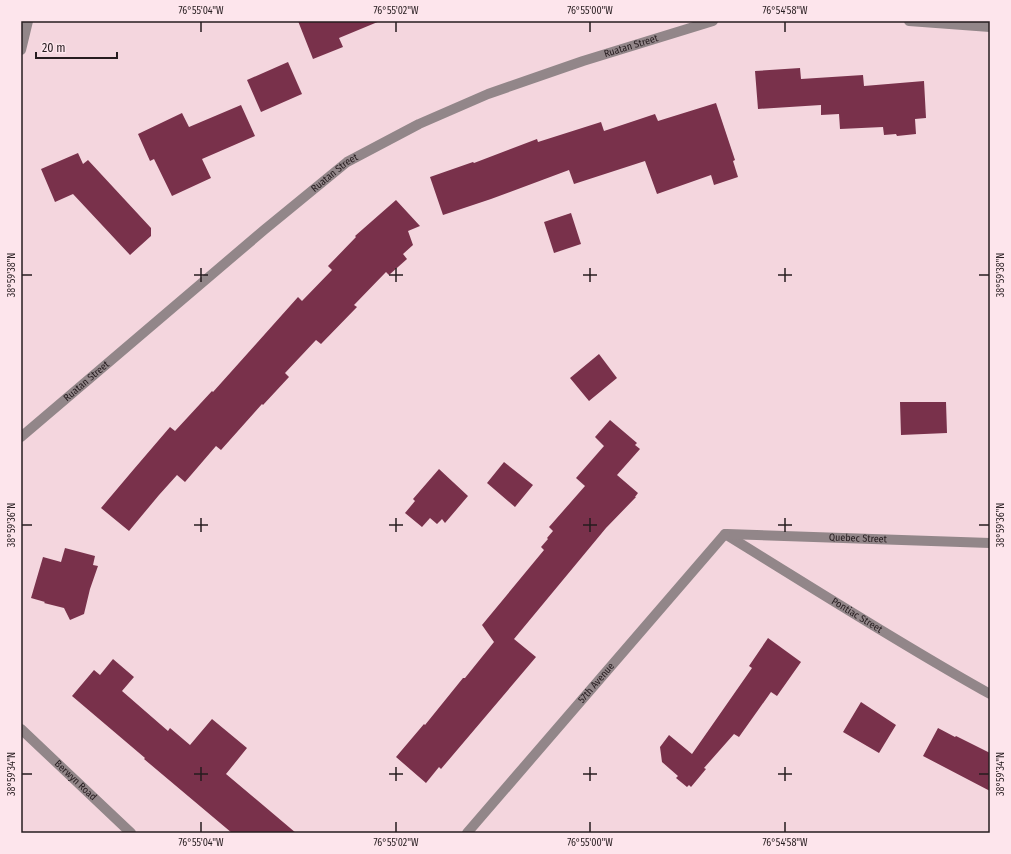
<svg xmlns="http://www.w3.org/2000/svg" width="1011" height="854" viewBox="0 0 1011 854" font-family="'Fira Sans Condensed',sans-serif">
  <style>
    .building { fill: #79314b }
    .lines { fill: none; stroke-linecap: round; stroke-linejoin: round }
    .minor { stroke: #928689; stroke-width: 10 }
    .ticks { fill: none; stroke: #261c1f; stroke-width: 1.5 }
    .labels { text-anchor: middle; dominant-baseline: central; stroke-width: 4; stroke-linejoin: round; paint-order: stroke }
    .street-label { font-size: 10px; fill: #261c1f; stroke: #fde5ec }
    .neatline { fill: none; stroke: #261c1f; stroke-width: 1.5 }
    .ticks-label { font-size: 10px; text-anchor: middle; fill: #261c1f }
  </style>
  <rect width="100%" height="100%" fill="#f4d6de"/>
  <path class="building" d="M 298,21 L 380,21 L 339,38 L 343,47 L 313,59 Z
    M 288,62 L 302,94 L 261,112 L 247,80 Z
    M 800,68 L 801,79 L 863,75 L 864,86 L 924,81 L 926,118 L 915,119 L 916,134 L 897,136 L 896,134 L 884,135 L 883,127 L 840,129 L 839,114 L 821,115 L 821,105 L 758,109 L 755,71 Z
    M 716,103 L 735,160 L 733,161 L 738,177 L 714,185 L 711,175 L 657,194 L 645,161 L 574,184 L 569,170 L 491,199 L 443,215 L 430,177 L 473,162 L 474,163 L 537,139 L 538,142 L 601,122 L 604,131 L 655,114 L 658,121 Z
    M 241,105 L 255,136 L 202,159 L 211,178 L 172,196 L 154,159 L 150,161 L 138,134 L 182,113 L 189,127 Z
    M 78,153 L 83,164 L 88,160 L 151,228 L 151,236 L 130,255 L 73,194 L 55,202 L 41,169 Z
    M 396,200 L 420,226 L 408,231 L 413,245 L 403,254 L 407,259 L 389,275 L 386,272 L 354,305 L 357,307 L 321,344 L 316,340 L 285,373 L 289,377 L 263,405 L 262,404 L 221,450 L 216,446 L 185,482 L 177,475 L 159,495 L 129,531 L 101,508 L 134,469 L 170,427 L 175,431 L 212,391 L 213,392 L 298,297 L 302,301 L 332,270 L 328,266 L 356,237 L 355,236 Z
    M 571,213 L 581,244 L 554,253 L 544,222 Z
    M 599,354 L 617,378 L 589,401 L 570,378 Z
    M 900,402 L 946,402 L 947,433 L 901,435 Z
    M 610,420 L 637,443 L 635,445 L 640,449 L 617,475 L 638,493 L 635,497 L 636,497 L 606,528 L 514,639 L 536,657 L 441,769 L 439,767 L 426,783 L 396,757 L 424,724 L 425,725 L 463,678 L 465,678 L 494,642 L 482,625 L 544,550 L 541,547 L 548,539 L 547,538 L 553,531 L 549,527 L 585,486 L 576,478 L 604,446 L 595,437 Z
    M 504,462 L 533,485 L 515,507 L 487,483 Z
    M 439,469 L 468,496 L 445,523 L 442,519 L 437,524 L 430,518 L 422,527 L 405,513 L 415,501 L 413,499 Z
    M 65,548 L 95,556 L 93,565 L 98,566 L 90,589 L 84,614 L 70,620 L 64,608 L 44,603 L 45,602 L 31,598 L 43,557 L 61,562 Z
    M 768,638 L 801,662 L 777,696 L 771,692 L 739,737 L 734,734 L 704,768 L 706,769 L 691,787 L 689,785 L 687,787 L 676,778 L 678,776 L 662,762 L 660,747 L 669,735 L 692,754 L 752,668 L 749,666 Z
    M 113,659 L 134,677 L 122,691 L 168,731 L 170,728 L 190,745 L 212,719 L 247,748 L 226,774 L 296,833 L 232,833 L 144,759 L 145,758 L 72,696 L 94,670 L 100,675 Z
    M 861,702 L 896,725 L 879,753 L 843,732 Z
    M 938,728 L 955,737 L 956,736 L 990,753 L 990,791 L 923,756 Z"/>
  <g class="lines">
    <g class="minor">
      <path d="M 909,21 L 990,27"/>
      <path d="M 21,50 L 28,21"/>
      <path id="s1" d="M 21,437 L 264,230 L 347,162 L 419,124 L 488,94 L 583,61 L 713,21"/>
      <path id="s2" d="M 725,534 C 813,588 900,644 990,694"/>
      <path id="s3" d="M 727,534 L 990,543"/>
      <path id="s4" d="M 21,729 L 131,833"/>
      <path id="s5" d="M 467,833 L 725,534"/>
    </g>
  </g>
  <path class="ticks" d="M 201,22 L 201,32M 396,22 L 396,32M 590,22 L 590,32M 785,22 L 785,32M 201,268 L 201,282M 396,268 L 396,282M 590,268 L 590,282M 785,268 L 785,282M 22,275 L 32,275M 194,275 L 208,275M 389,275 L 403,275M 583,275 L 597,275M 778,275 L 792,275M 979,275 L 989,275M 201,518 L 201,532M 396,518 L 396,532M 590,518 L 590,532M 785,518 L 785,532M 22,525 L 32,525M 194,525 L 208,525M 389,525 L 403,525M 583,525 L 597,525M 778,525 L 792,525M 979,525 L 989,525M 201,767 L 201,781M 396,767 L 396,781M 590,767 L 590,781M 785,767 L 785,781M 22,774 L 32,774M 194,774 L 208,774M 389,774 L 403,774M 583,774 L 597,774M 778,774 L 792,774M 979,774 L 989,774M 201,822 L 201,832M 396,822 L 396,832M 590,822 L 590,832M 785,822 L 785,832"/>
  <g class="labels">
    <g class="street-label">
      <text stroke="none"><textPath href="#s1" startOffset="734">Ruatan Street</textPath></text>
      <text stroke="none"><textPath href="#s1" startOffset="410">Ruatan Street</textPath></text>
      <text stroke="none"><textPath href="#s1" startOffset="86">Ruatan Street</textPath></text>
      <text stroke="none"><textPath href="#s3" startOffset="131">Quebec Street</textPath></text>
      <text stroke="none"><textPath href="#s2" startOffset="155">Pontiac Street</textPath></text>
      <text stroke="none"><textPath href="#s5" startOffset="198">57th Avenue</textPath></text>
      <text stroke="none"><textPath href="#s4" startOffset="75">Berwyn Road</textPath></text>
    </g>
  </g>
  <rect width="1011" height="854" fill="none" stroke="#fde5ec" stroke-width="44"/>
  <path d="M36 52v6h81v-6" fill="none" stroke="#261c1f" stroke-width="2"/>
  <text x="42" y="52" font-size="12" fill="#261c1f" stroke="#fde5ec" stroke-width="3" paint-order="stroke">20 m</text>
  <rect x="22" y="22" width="967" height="810" class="neatline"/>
  <g class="ticks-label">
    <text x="201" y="14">76°55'04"W</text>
    <text x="396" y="14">76°55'02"W</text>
    <text x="590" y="14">76°55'00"W</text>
    <text x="785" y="14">76°54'58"W</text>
    <text transform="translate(11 275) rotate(-90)" y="4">38°59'38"N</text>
    <text transform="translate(1000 275) rotate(-90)" y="4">38°59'38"N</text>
    <text transform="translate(11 525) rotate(-90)" y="4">38°59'36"N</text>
    <text transform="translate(1000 525) rotate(-90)" y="4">38°59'36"N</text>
    <text transform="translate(11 774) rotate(-90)" y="4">38°59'34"N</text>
    <text transform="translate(1000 774) rotate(-90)" y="4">38°59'34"N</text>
    <text x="201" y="846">76°55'04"W</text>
    <text x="396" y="846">76°55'02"W</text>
    <text x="590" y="846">76°55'00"W</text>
    <text x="785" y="846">76°54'58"W</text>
  </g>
</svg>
